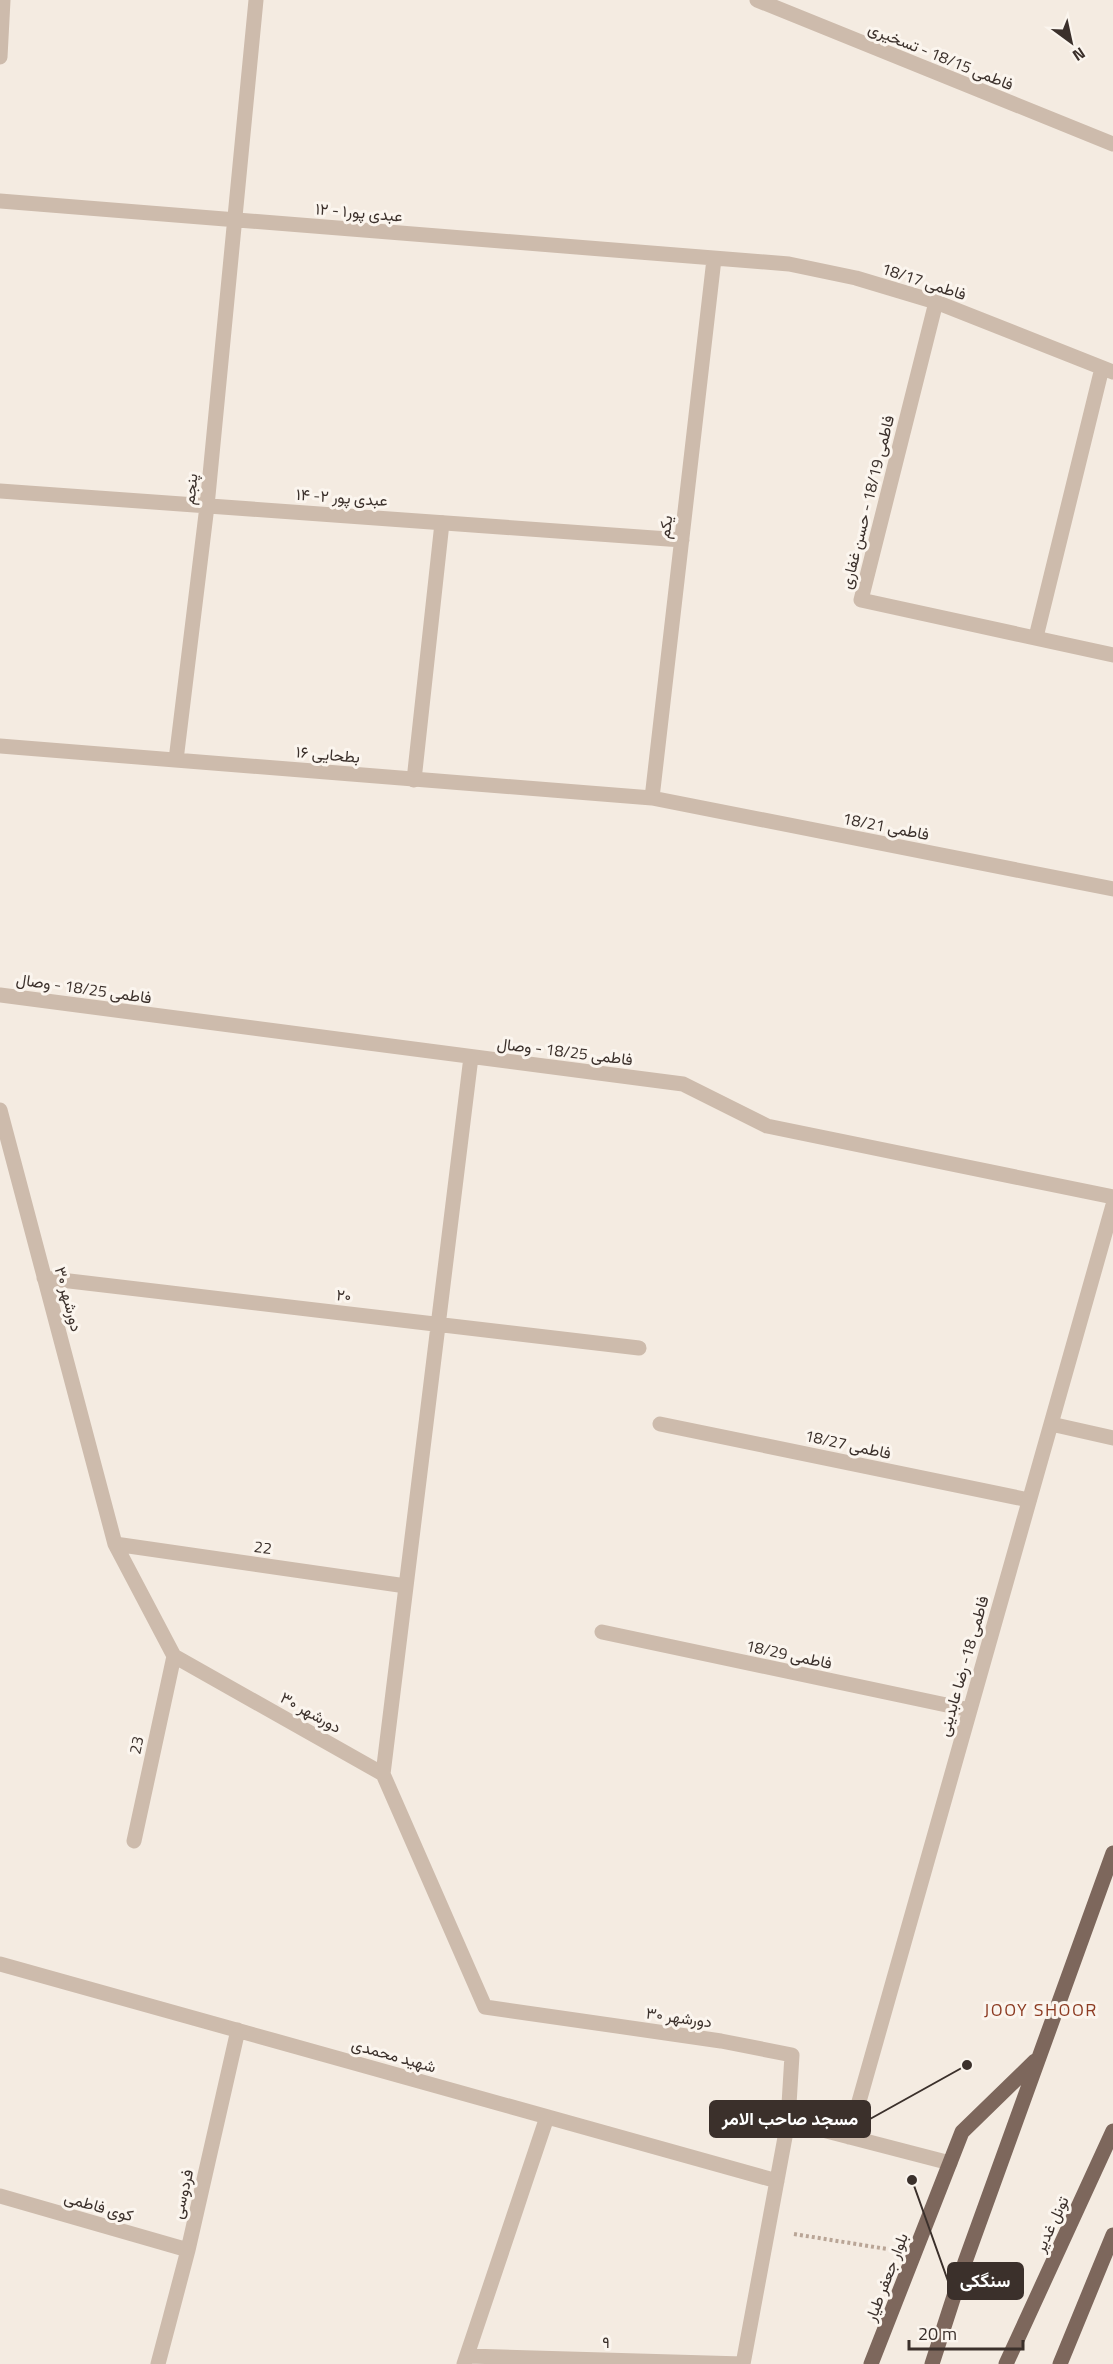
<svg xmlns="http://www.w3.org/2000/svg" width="1113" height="2364" viewBox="0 0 1113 2364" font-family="'Titillium Web',Vazirmatn,sans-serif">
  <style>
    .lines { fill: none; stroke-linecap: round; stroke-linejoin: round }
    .path { stroke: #b9a596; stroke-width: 4; stroke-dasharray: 3 3; stroke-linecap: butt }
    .service { stroke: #cdbbac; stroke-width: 15 }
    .minor { stroke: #cdbbac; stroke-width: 15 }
    .primary { stroke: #7d675c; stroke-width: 15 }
    .labels { text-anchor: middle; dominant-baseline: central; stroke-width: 6; stroke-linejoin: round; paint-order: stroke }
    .street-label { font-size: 16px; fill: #3b302b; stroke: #fbf5ee }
    .neighbourhood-label { font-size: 18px; letter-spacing: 1.5px; fill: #8c3b22; stroke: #fbf5ee }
    .leader { fill: none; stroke: #3b302b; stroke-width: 2 }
    .callout-dot { fill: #3b302b; stroke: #fbf5ee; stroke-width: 2 }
    .callout { fill: #3b302b; stroke: #3b302b; stroke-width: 2 }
    .callout-label { font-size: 18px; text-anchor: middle; font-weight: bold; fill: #fff }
  </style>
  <rect width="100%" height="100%" fill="#f4ebe1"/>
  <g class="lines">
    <path class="path" d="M 794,2234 L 887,2249"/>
    <path class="service" d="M 414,780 L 442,523
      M 660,1424 L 1029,1500"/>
    <path class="minor" d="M 757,0 L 1113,144
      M 0,57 L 3,0
      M 0,201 L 789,264 L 856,278 L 936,302 L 1113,372
      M 936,302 L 861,600 L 1113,655
      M 0,491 L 682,540
      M 1036,637 L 1102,368
      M 0,746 L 652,798 L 1113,889
      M 176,760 L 207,506 L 256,0
      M 652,798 L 714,259
      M 0,995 L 683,1084 L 767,1126 L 1113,1197
      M 0,1110 L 115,1544 L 174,1656 L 383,1774 L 485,2007 L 721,2041 L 792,2055 L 788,2121 L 743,2364 L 468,2356
      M 44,1278 L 639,1348
      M 1051,1424 L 1113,1438
      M 115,1544 L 406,1586
      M 602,1632 L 970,1710
      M 383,1774 L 471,1057
      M 134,1841 L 174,1656
      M 0,1964 L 777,2181
      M 788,2121 L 950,2163
      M 849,2137 L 1113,1205
      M 0,2196 L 188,2250
      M 158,2364 L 188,2250 L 238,2030
      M 464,2364 L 547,2117"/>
    <path class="primary" d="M 871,2364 L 962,2132 L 1035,2061
      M 932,2364 L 965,2262 L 1113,1853
      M 1006,2364 L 1113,2131
      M 1060,2364 L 1113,2235"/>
  </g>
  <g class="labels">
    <g class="street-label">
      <text transform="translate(941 56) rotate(22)">فاطمی 18/15 - تسخیری</text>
      <text transform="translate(359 212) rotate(5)">عبدی پور۱ - ۱۲</text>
      <text transform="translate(924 281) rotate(18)">فاطمی 18/17</text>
      <text transform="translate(190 489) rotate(-84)">پنجم</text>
      <text transform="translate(342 497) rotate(4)">عبدی پور ۲- ۱۴</text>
      <text transform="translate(867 502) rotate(-76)">فاطمی 18/19 - حسن غفاری</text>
      <text transform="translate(665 527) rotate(-83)">یکم</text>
      <text transform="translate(328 754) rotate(5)">بطحایی ۱۶</text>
      <text transform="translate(886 826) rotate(11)">فاطمی 18/21</text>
      <text transform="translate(84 988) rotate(8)">فاطمی 18/25 - وصال</text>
      <text transform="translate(565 1051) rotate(7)">فاطمی 18/25 - وصال</text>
      <text transform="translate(344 1295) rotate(7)">۲۰</text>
      <text transform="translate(69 1299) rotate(75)">دورشهر ۳۰</text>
      <text transform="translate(848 1444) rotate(12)">فاطمی 18/27</text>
      <text transform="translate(263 1547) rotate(8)">22</text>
      <text transform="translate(789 1654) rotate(12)">فاطمی 18/29</text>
      <text transform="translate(963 1666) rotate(-74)">فاطمی 18- رضا عابدینی</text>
      <text transform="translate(311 1712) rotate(29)">دورشهر ۳۰</text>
      <text transform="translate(136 1745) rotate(-78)">23</text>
      <text transform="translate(679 2017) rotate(8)">دورشهر ۳۰</text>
      <text transform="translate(394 2055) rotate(16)">شهید محمدی</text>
      <text transform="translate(182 2194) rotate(-77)">فردوسی</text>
      <text transform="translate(99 2206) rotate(16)">کوی فاطمی</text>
      <text transform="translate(1051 2224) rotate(-65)">تونل غدیر</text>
      <text transform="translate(886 2277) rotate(-69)">بلوار جعفر طیار</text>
      <text transform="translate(606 2342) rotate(2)">۹</text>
    </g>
    <g class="neighbourhood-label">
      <text x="1041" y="2009">JOOY SHOOR</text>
    </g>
  </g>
  <path class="leader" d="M967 2065L870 2119M912 2180L948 2281"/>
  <g class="callout-dot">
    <circle cx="967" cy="2065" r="6"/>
    <circle cx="912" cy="2180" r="6"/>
  </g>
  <g class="callout">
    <rect x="710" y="2101" width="160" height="36" rx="6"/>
    <rect x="948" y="2263" width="75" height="36" rx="6"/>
  </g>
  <g class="callout-label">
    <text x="790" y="2125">مسجد صاحب الامر</text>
    <text x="985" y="2287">سنگکی</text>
  </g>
  <g transform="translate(1071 42) rotate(147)" stroke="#fbf5ee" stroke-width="4.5" paint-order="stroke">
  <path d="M0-4.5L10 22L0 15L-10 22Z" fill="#3b302b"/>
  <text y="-9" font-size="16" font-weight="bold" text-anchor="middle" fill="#3b302b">N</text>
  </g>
  <path d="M909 2340v9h114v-9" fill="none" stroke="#3b302b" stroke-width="3"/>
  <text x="918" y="2340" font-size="18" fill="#3b302b" stroke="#fbf5ee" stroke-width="4.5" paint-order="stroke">20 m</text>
</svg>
